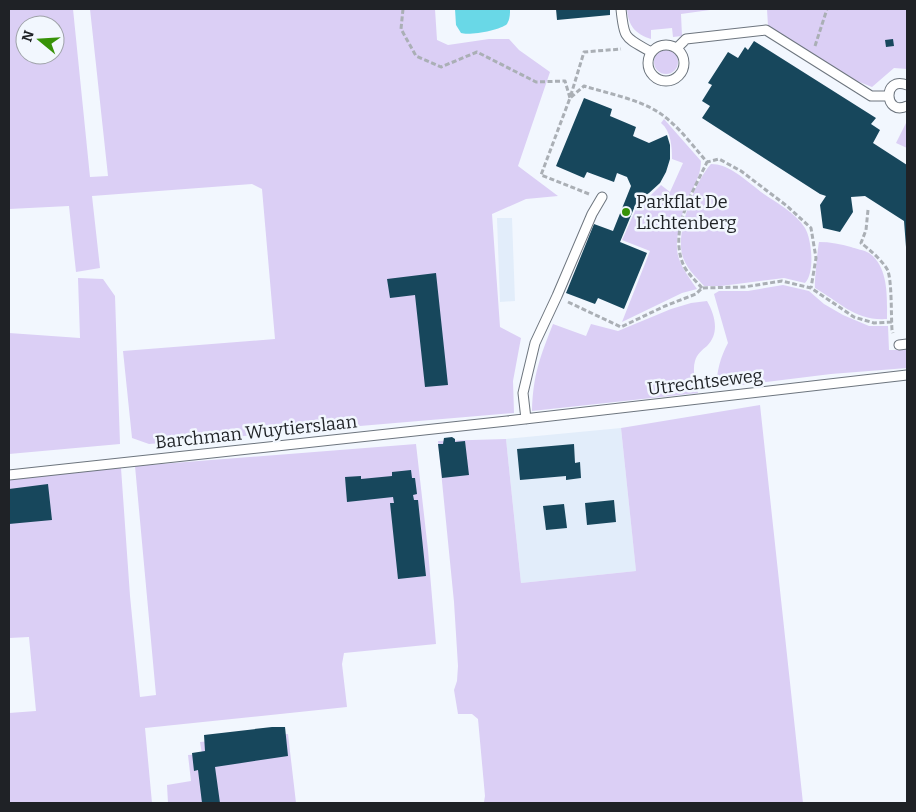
<svg xmlns="http://www.w3.org/2000/svg" width="916" height="812" viewBox="0 0 916 812" font-family="Bitter,serif">
  <style>
    .built { fill: #e2edfa }
    .green { fill: #dbcff5; fill-rule: evenodd }
    .water { fill: #69d8e7 }
    .building { fill: #17475c }
    .lines { fill: none; stroke-linecap: round; stroke-linejoin: round }
    .lane-casing { stroke: #6d757e; stroke-width: 11 }
    .path { stroke: #aaafb5; stroke-width: 3; stroke-dasharray: 5 2.5; stroke-linecap: butt }
    .lane { stroke: #fff; stroke-width: 9 }
    .poi-dot { fill: #379208; stroke: #f2f7fe; stroke-width: 2 }
    .labels { text-anchor: middle; dominant-baseline: central; stroke-width: 5; stroke-linejoin: round; paint-order: stroke }
    .poi-label { font-size: 18px; fill: #1f2226; stroke: #f2f7fe; text-anchor: start }
    .street-label { font-size: 18px; fill: #1f2226; stroke: #f2f7fe }
  </style>
  <rect width="100%" height="100%" fill="#f2f7fe"/>
  <path class="built" d="M 497,218 L 512,218 L 515,301 L 500,302 Z
    M 621,428 L 636,571 L 521,583 L 506,439 Z"/>
  <path class="green" d="M 9,9 L 73,9 L 90,177 L 108,176 L 90,9 L 435,9 L 437,40 L 448,45 L 489,39 L 509,39 L 519,50 L 550,72 L 518,166 L 558,196 L 526,199 L 492,214 L 500,327 L 521,338 L 513,381 L 514,413 L 149,444 L 132,438 L 123,351 L 275,339 L 262,189 L 252,184 L 92,196 L 100,268 L 76,272 L 69,206 L 9,209 ZM 25,25 L 55,25 L 55,55 L 25,55 Z
    M 627,9 L 717,9 L 681,14 L 682,36 L 673,37 L 672,28 L 651,30 L 651,39 C 635,34 628,25 627,9 Z
    M 767,9 L 907,9 L 907,69 L 894,68 L 872,87 L 857,81 L 768,26 Z
    M654 62a12 12 0 1 1 24 0a12 12 0 1 1-24 0Z
    M 664,119 L 701,161 C 701,175 694,186 688,198 C 684,205 683,213 681,220 C 672,254 678,262 697,289 L 682,293 L 622,322 L 650,251 L 622,240 L 639,202 L 647,199 L 661,185 L 670,192 L 683,163 L 672,159 C 672,147 671,131 661,123 Z
    M 907,121 L 907,148 L 896,143 Z
    M 711,164 C 720,164 726,167 733,171 C 743,177 752,185 761,192 C 775,202 796,213 805,228 C 812,240 815,273 805,283 L 784,278 L 721,286 L 704,286 C 695,276 685,267 682,254 C 676,231 695,181 711,164 Z
    M 819,242 C 830,242 841,244 851,247 C 856,249 864,250 869,253 C 889,267 887,298 887,319 C 855,321 841,303 815,288 C 814,285 818,246 819,242 Z
    M 78,278 L 103,279 L 115,296 L 120,444 L 9,454 L 9,333 L 80,338 Z
    M 783,285 L 809,291 L 824,304 L 843,315 L 869,326 L 888,326 L 889,350 L 907,350 L 907,368 L 831,374 L 716,388 C 717,371 720,358 728,343 L 714,294 L 719,291 L 748,291 Z
    M 707,301 C 715,315 720,333 707,346 C 702,350 697,354 695,361 C 692,371 696,384 698,393 L 532,411 C 533,375 540,357 553,324 L 586,336 L 591,324 L 618,331 L 671,309 L 691,303 Z
    M 760,405 L 803,803 L 478,803 L 484,802 L 485,796 L 478,719 L 472,714 L 458,714 L 454,690 L 457,681 L 458,666 L 454,602 L 438,441 L 506,439 L 521,583 L 636,571 L 621,428 Z
    M 416,444 L 428,550 L 436,644 L 344,653 L 342,664 L 347,707 L 145,728 L 152,803 L 9,803 L 9,713 L 36,711 L 29,637 L 9,638 L 9,477 L 121,468 L 130,596 L 140,697 L 156,695 L 135,466 Z
    M 288,734 L 296,803 L 168,803 L 167,785 L 191,781 L 188,755 L 202,754 L 200,742 Z"/>
  <path class="water" d="M 455,9 L 510,9 C 510,14 510,19 507,24 C 501,30 469,36 461,33 L 456,25 Z"/>
  <path class="building" d="M 556,9 L 610,9 L 610,15 L 557,20 Z
    M 893,39 L 894,46 L 886,47 L 885,40 Z
    M 754,41 L 876,118 L 871,124 L 880,130 L 873,143 L 907,165 L 907,247 L 906,247 L 904,221 L 865,196 L 851,197 L 853,212 L 840,232 L 823,228 L 820,205 L 826,196 L 820,194 L 702,118 L 710,106 L 702,101 L 712,85 L 708,83 L 728,52 L 738,58 L 745,47 L 748,50 Z
    M 584,98 L 612,109 L 610,116 L 636,127 L 633,136 L 649,143 L 667,135 L 670,145 L 670,159 L 666,172 L 660,183 L 649,193 L 637,201 L 620,242 L 647,253 L 624,309 L 598,298 L 595,304 L 566,293 L 594,224 L 613,231 L 631,186 L 627,177 L 617,173 L 614,182 L 587,172 L 584,178 L 556,166 Z
    M 436,273 L 448,385 L 425,387 L 415,295 L 390,298 L 387,279 Z
    M 452,437 L 455,439 L 455,442 L 465,441 L 469,475 L 442,478 L 438,444 L 443,444 L 444,438 Z
    M 574,444 L 575,463 L 580,462 L 581,478 L 566,480 L 566,476 L 520,480 L 517,449 Z
    M 411,470 L 412,478 L 415,478 L 417,494 L 413,495 L 414,500 L 418,500 L 426,576 L 398,579 L 390,503 L 394,503 L 393,497 L 347,502 L 345,477 L 361,476 L 361,479 L 392,476 L 392,472 Z
    M 48,484 L 52,520 L 9,524 L 9,489 Z
    M 614,500 L 616,522 L 587,525 L 585,503 Z
    M 564,504 L 567,528 L 546,530 L 543,506 Z
    M 272,727 L 285,727 L 288,756 L 215,767 L 220,803 L 202,803 L 198,770 L 194,771 L 192,753 L 205,751 L 204,735 Z"/>
  <g class="lines">
    <g class="lane-casing">
      <path id="lane" d="M 621,9 C 624,40 625,37 651,52
        M648 63a18 18 0 1 1 36 0a18 18 0 1 1-36 0Z
        M 677,48 L 686,39 L 766,30 L 871,96 L 888,96
        M 907,85 C 882,75 884,117 907,106
        M 899,345 L 907,344
        M 526,419 L 523,393 L 535,343 L 557,296 L 592,214 L 602,197
        M 9,475 L 507,421 L 907,375"/>
    </g>
    <path class="path" d="M 403,9 L 401,29 L 416,56 L 441,67 L 477,52 L 536,82 L 565,81 L 570,98 L 584,52 L 621,49
      M 815,46 L 827,9
      M 589,194 L 541,175 L 570,98 L 584,86 C 606,93 638,99 658,112 C 677,124 692,145 707,162 L 719,159 L 741,171 L 787,206 L 811,228 L 816,258 L 811,288
      M 868,210 L 866,230 L 861,243 C 869,249 884,262 888,271 C 892,284 891,315 892,330 L 893,333
      M 702,288 C 696,281 686,272 683,264 C 669,229 693,192 707,162
      M 568,302 L 621,327 L 665,306 L 696,294 L 702,288 L 744,287 L 782,281 L 811,288 L 854,317 L 874,323 L 892,322"/>
    <use href="#lane" class="lane"/>
  </g>
  <circle class="poi-dot" cx="626" cy="212" r="5"/>
  <g class="labels">
    <g class="poi-label">
      <text x="636" y="202">Parkflat De<tspan x="636" dy="21">Lichtenberg</tspan></text>
    </g>
    <g class="street-label">
      <text transform="translate(705 382) rotate(-7)">Utrechtseweg</text>
      <text transform="translate(256 432) rotate(-6)">Barchman Wuytierslaan</text>
    </g>
  </g>
  <rect width="916" height="812" fill="none" stroke="#1f2226" stroke-width="20"/>
  <g transform="translate(40 40) rotate(288)"><circle r="24" fill="#f2f7fe" stroke="#9ea2a8"/>
  <path d="M0-4L9 19L0 12L-9 19Z" fill="#379208"/>
  <text y="-8" font-size="14" font-weight="bold" text-anchor="middle" fill="#1f2226">N</text>
  </g>
</svg>
